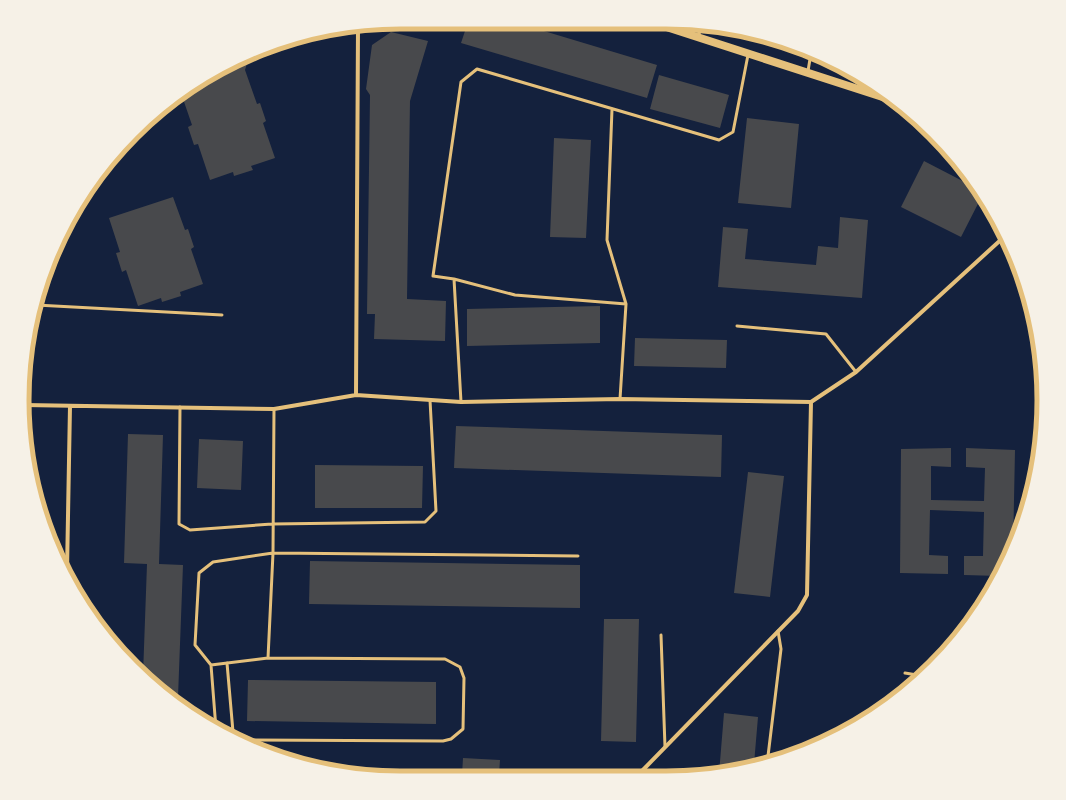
<svg xmlns="http://www.w3.org/2000/svg" width="1066" height="800" viewBox="0 0 1066 800" font-family="Montserrat,sans-serif">
  <style>
    .building { fill: #48494c }
    .lines { fill: none; stroke-linecap: round; stroke-linejoin: round }
    .service { stroke: #e5c07b; stroke-width: 3 }
    .minor { stroke: #e5c07b; stroke-width: 4 }
    .secondary { stroke: #e5c07b; stroke-width: 8 }
    .rim { fill: none; stroke: #e5c07b; stroke-width: 5 }
  </style>
  <rect width="100%" height="100%" fill="#14213d"/>
  <path class="building" d="M 468,22 L 514,22 L 657,65 L 647,98 L 461,43 Z
    M 391,32 L 428,41 L 410,101 L 407,299 L 446,301 L 445,341 L 374,339 L 375,314 L 367,314 L 370,95 L 366,89 L 372,45 Z
    M 249,57 L 245,70 L 257,104 L 260,103 L 266,121 L 263,123 L 275,158 L 251,166 L 253,170 L 234,176 L 233,172 L 210,180 L 198,144 L 194,145 L 188,127 L 192,125 L 182,96 L 211,73 Z
    M 659,75 L 729,95 L 720,128 L 650,109 Z
    M 747,118 L 799,124 L 791,208 L 738,203 Z
    M 554,138 L 591,140 L 586,238 L 550,237 Z
    M 924,161 L 980,190 L 983,194 L 961,237 L 901,207 Z
    M 173,197 L 185,230 L 188,229 L 194,247 L 191,249 L 203,284 L 180,292 L 181,296 L 162,302 L 161,298 L 138,306 L 126,270 L 122,272 L 116,253 L 120,252 L 109,218 Z
    M 840,217 L 868,220 L 862,298 L 718,287 L 723,227 L 748,229 L 745,259 L 816,265 L 818,246 L 838,248 Z
    M 1019,267 L 1021,276 L 1016,273 Z
    M 600,306 L 600,343 L 467,346 L 467,309 Z
    M 635,338 L 727,340 L 726,368 L 634,366 Z
    M 456,426 L 722,435 L 721,477 L 454,468 Z
    M 128,434 L 163,435 L 159,564 L 183,565 L 178,697 L 168,697 L 151,684 L 143,675 L 147,564 L 124,563 Z
    M 199,439 L 243,441 L 241,490 L 197,488 Z
    M 951,448 L 951,467 L 931,466 L 931,500 L 984,501 L 985,468 L 966,467 L 966,448 L 1015,450 L 1013,550 L 999,576 L 964,575 L 964,556 L 983,556 L 984,512 L 930,510 L 929,555 L 948,556 L 948,574 L 900,573 L 901,449 Z
    M 315,465 L 423,466 L 422,508 L 315,508 Z
    M 748,472 L 784,476 L 770,597 L 734,593 Z
    M 310,561 L 580,565 L 580,608 L 309,604 Z
    M 604,619 L 639,619 L 636,742 L 601,741 Z
    M 248,680 L 436,682 L 436,724 L 247,721 Z
    M 724,713 L 758,717 L 754,764 L 719,774 Z
    M 463,758 L 500,760 L 499,775 L 462,775 Z"/>
  <g class="lines">
    <path class="service" d="M 699,37 L 700,24
      M 808,71 L 811,53
      M 612,109 L 607,240 L 626,304
      M 454,279 L 515,295 L 626,304 L 620,399
      M 36,305 L 222,315
      M 737,326 L 826,334 L 856,372
      M 461,402 L 454,279 L 433,276 L 461,82 L 477,69 L 719,140 L 733,132 L 748,55
      M 180,407 L 179,524 L 190,530 L 272,524 L 425,522 L 436,511 L 430,400
      M 661,635 L 665,747
      M 227,663 L 233,732 L 239,739 L 243,740 L 443,741 L 451,739 L 463,729 L 464,678 L 460,667 L 445,659 L 268,658
      M 211,665 L 195,645 L 199,573 L 213,562 L 273,553 L 578,556
      M 905,673 L 923,676
      M 216,729 L 211,665 L 268,658 L 273,553 L 274,409
      M 774,759 L 768,756 L 781,649 L 778,631"/>
    <path class="minor" d="M 356,395 L 358,28
      M 24,405 L 274,409 L 356,395 L 461,402 L 620,399 L 811,402
      M 67,571 L 70,406
      M 638,775 L 798,611 L 807,595 L 811,402 L 856,372 L 1005,236"/>
    <path class="secondary" d="M 654,23 L 898,102"/>
  </g>
  <path d="M0 0H1066V800H0ZM400 29H666A371 371 0 0 1 1037 400V400A371 371 0 0 1 666 771H400A371 371 0 0 1 29 400V400A371 371 0 0 1 400 29Z" fill="#f6f1e7" fill-rule="evenodd"/>
  <path class="rim" d="M400 29H666A371 371 0 0 1 1037 400V400A371 371 0 0 1 666 771H400A371 371 0 0 1 29 400V400A371 371 0 0 1 400 29Z"/>
</svg>
